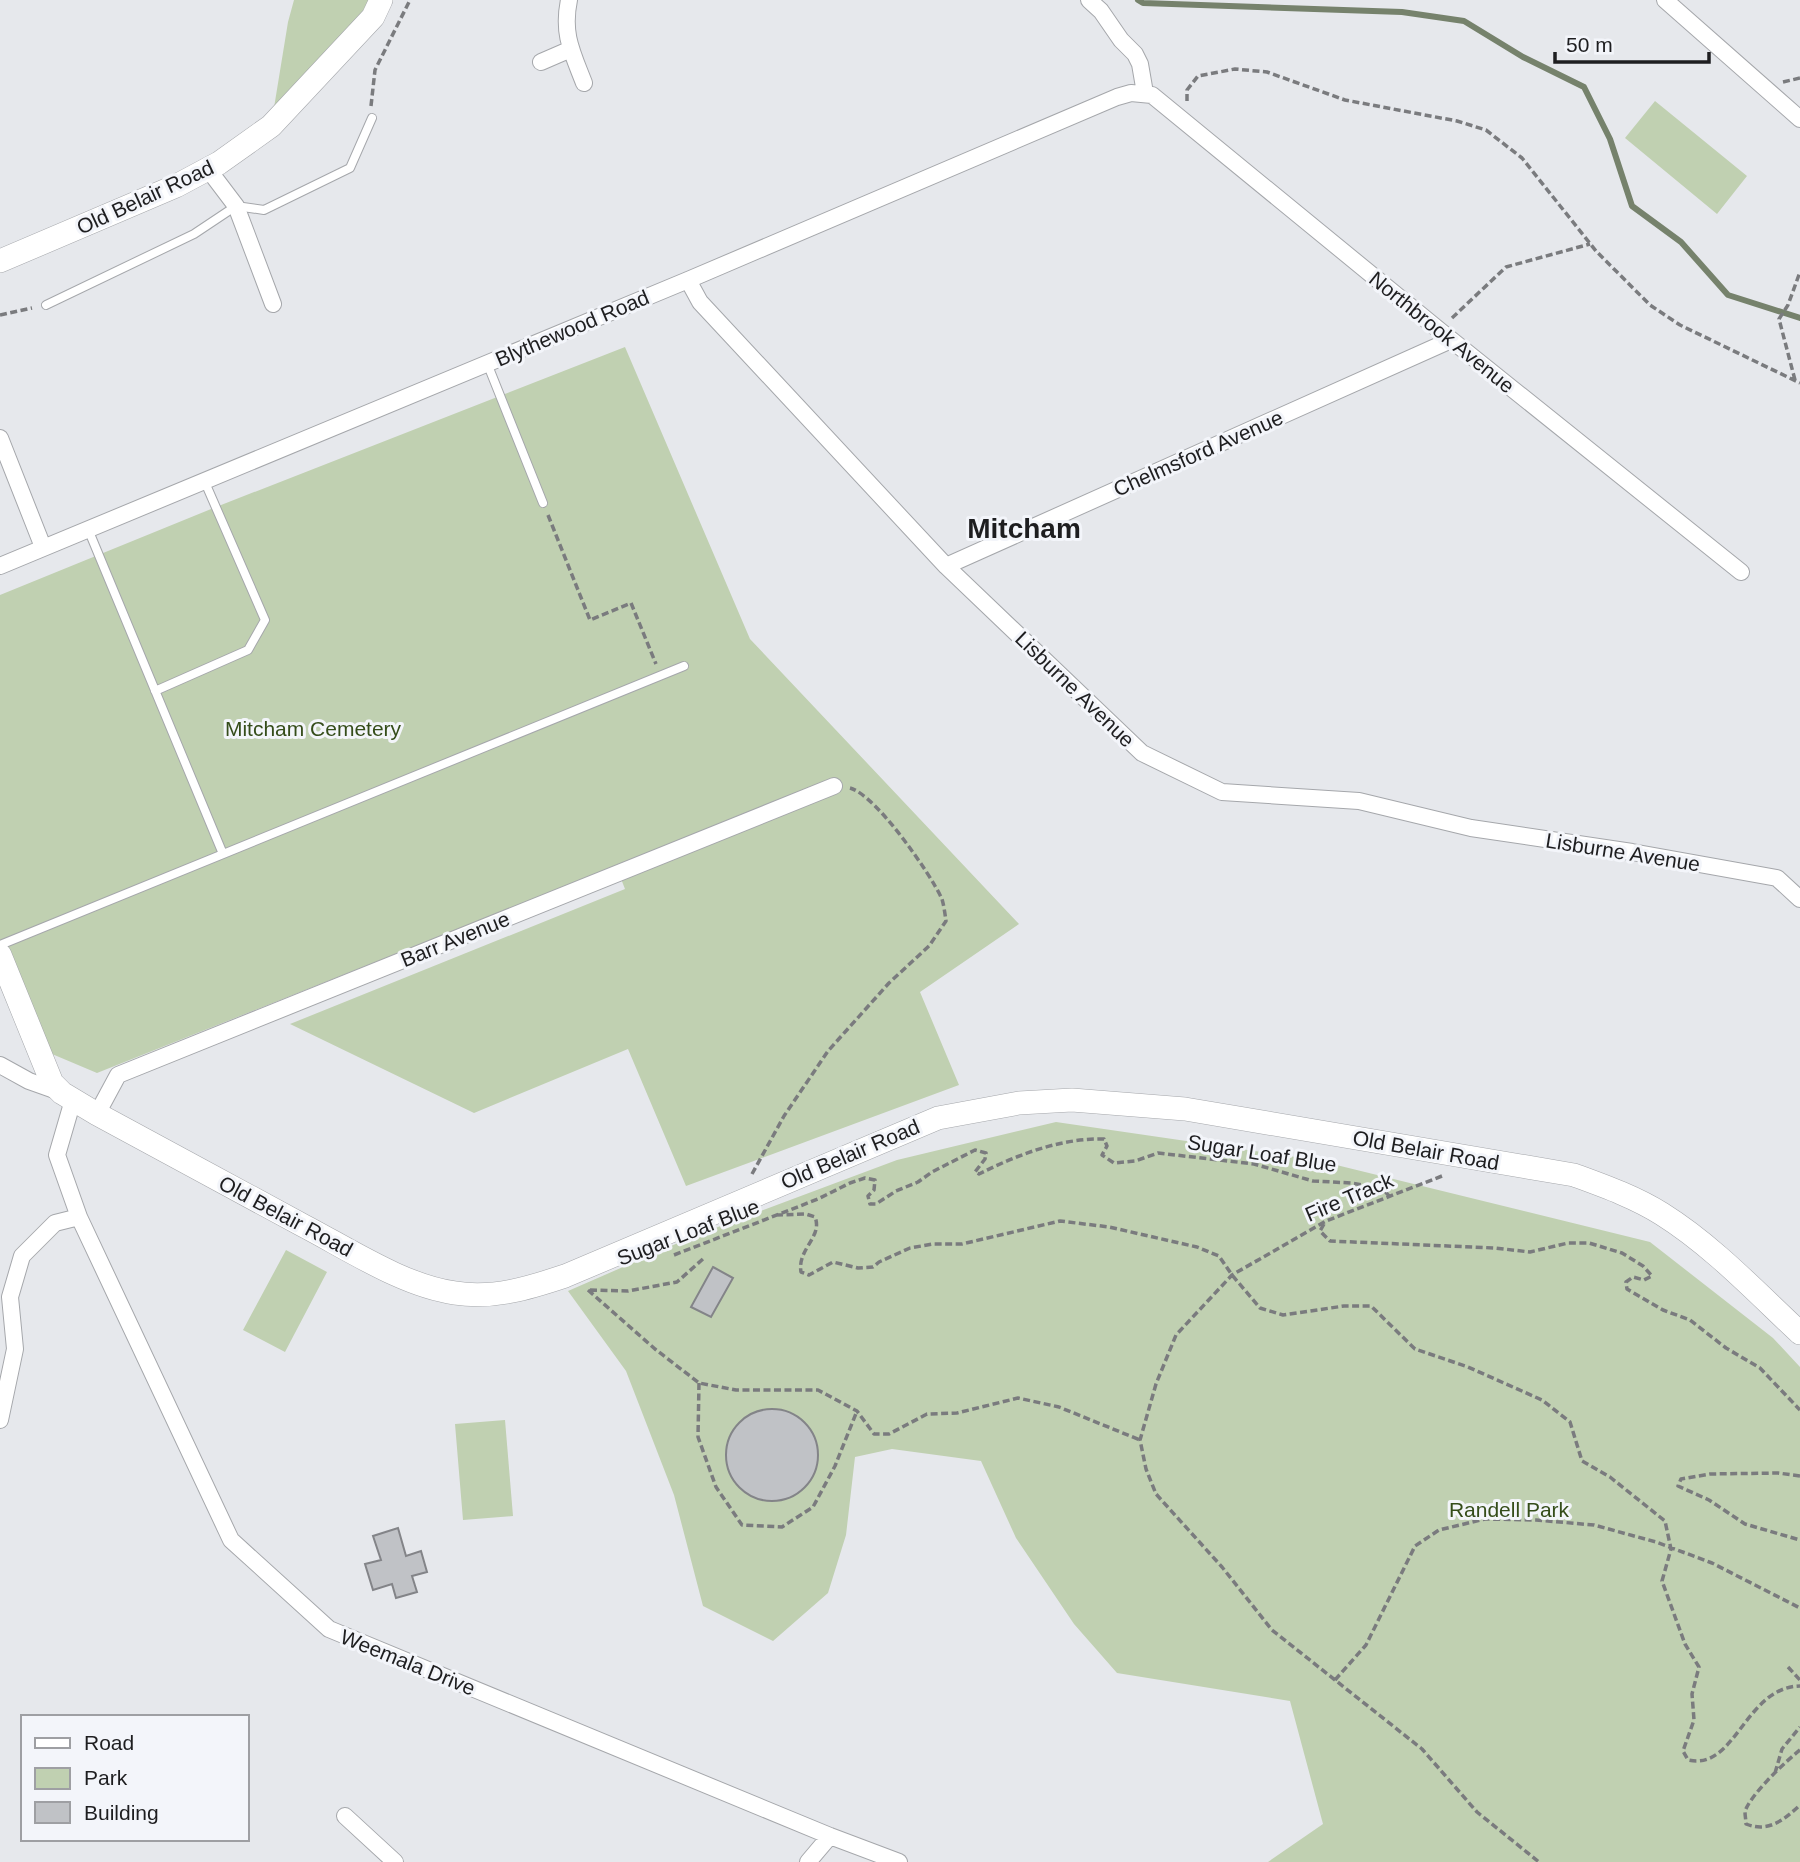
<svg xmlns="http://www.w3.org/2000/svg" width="1800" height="1862" viewBox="0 0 1800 1862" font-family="Helvetica,sans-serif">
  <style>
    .green { fill: #c0d0b1 }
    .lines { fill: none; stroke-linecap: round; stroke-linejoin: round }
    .stream { stroke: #76826c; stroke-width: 6 }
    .building { fill: #c0c2c6; stroke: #838488; stroke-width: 2 }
    .service-casing { stroke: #a5a7ab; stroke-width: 10 }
    .minor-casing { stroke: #a5a7ab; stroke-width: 18 }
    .secondary-casing { stroke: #a5a7ab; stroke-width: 24 }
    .path { stroke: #7a7b7e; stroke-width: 3.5; stroke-dasharray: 7 3.5; stroke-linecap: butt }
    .service { stroke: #fff; stroke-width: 8 }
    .minor { stroke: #fff; stroke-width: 16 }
    .secondary { stroke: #fff; stroke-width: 23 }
    .labels { text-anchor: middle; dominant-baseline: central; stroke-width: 6; stroke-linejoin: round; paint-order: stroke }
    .street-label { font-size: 21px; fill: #1e1e20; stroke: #f3f5fa }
    .park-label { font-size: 21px; fill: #354d1a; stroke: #f3f5fa }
    .district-label { font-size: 28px; font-weight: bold; fill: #1e1e20; stroke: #f3f5fa }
  </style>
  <rect width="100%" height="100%" fill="#e6e8ec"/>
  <path class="green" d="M 294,0 L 381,0 L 271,126 L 288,22 Z
    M 1655,101 L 1747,176 L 1717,214 L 1625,138 Z
    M 625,347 L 750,639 L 1019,924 L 920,992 L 959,1085 L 686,1186 L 628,1049 L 474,1113 L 290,1024 L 625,889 L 616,866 L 97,1073 L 52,1054 L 0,940 L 0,595 L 216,507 Z
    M 1056,1122 L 1316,1160 L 1650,1242 L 1773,1338 L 1800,1367 L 1800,1862 L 1268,1862 L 1323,1824 L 1290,1701 L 1117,1673 L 1074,1624 L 1016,1538 L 981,1461 L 892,1449 L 855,1457 L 846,1535 L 828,1593 L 773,1641 L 703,1606 L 674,1495 L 626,1371 L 568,1291 L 694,1236 L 897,1160 Z
    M 286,1250 L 327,1272 L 285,1352 L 243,1330 Z
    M 505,1420 L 513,1516 L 463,1520 L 455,1424 Z"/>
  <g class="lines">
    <path class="stream" d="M 1138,0 L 1143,3 L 1402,12 L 1464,21 L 1523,57 L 1584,87 L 1610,139 L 1632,206 L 1681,242 L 1728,295 L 1800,318"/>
  </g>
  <path class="building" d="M 713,1267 L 733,1278 L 711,1317 L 691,1307 Z
    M726 1455a46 46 0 1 1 92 0a46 46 0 1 1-92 0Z
    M 398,1528 L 406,1556 L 421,1551 L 427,1572 L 412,1576 L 417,1592 L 396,1598 L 392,1584 L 373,1590 L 365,1564 L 381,1560 L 373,1536 Z"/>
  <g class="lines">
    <g class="service-casing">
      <path id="service" d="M 46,305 L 194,234 L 236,206 L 264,210 L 350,168 L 372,118
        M 487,363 L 543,503
        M 88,529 L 223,854
        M 155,691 L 248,650 L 265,620 L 204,480
        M 0,945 L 684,666"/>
    </g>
    <g class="minor-casing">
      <path id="minor" d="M 569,0 C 562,34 572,52 584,83
        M 1089,0 L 1101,11 L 1121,40 L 1135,54 L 1140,64 L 1145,93
        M 1665,0 L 1800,119
        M 541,62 L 571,49
        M 208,169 L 236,206 L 273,304
        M 688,280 L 700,302 L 946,566 L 1142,753 L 1222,792 L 1359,801 L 1471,828 L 1632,852 L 1777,878 L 1800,899
        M 0,438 L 43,547
        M 0,566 L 688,280 L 1117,97 L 1131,93 L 1152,95 L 1439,330 L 1741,572
        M 946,566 L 1451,340
        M 0,1065 L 29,1081 L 60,1092
        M 73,1100 L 57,1155 L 79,1217 L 231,1540 L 329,1629 L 830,1836 L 899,1862
        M 97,1114 L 118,1075 L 834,786
        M 0,1420 L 15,1349 L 10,1297 L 22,1256 L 55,1223 L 79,1217
        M 345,1816 L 395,1862
        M 808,1862 L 830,1836"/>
    </g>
    <g class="secondary-casing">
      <path id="secondary" d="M 0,261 L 176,186 L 219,163 L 271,126 L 373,17 L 381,0
        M 0,955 L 52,1083 L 62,1093 L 97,1114 C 166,1151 235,1189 304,1226 C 350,1250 404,1286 455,1293 C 494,1299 529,1288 565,1276 L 938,1118 L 1019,1103 L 1072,1100 L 1185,1109 L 1574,1175 C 1604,1186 1635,1197 1662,1214 C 1713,1246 1756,1292 1800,1333"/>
    </g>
    <path class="path" d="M 1783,82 L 1800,78
      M 1187,101 L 1187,90 L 1198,76 L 1235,69 L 1267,72 L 1345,100 L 1457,121 L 1486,130 L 1522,158 L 1596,251 L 1650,305 L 1680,325 L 1800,383
      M 371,106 L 375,70 L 410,0
      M 0,315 L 32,308
      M 1452,318 L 1506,267 L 1590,244
      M 1795,380 L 1779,319 L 1788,305 L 1800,272
      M 548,515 L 590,620 L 631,603 L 656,664
      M 752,1174 L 784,1116 L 828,1051 L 889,983 L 929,946 L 946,921 C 945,914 944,906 942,899 C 930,873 876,795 850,788
      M 1442,1176 L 1326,1221 L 1232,1275 L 1176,1335 L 1156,1384 L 1140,1440 L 1146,1469 L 1156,1494 L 1222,1567 L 1272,1630 L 1422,1749 L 1477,1812 L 1539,1862
      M 776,1215 L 806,1214 L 815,1217 C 823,1237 797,1249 801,1272 L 809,1275 L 833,1262 L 858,1268 L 873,1267 L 879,1262 L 910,1248 L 933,1244 L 962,1244 L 1060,1221 L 1109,1227 L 1197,1247 L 1219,1256 L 1232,1275 L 1260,1308 L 1283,1315 L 1344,1306 L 1371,1306 L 1415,1349 L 1468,1367 L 1542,1400 L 1570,1422 L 1582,1461 L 1610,1477 L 1665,1521 L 1671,1549 L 1662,1581 L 1685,1644 L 1699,1667 L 1692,1694 L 1694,1720 L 1683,1751 L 1688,1760 C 1736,1771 1745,1687 1800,1686
      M 1324,1224 L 1320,1231 L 1330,1241 L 1495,1248 L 1530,1252 L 1568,1243 L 1589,1243 L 1622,1253 L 1643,1266 L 1652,1276 L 1644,1280 L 1633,1277 L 1626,1282 L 1627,1289 L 1663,1310 L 1690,1320 L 1726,1348 L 1760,1368 L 1800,1410
      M 674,1255 L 818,1199 L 850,1183 L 865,1178 L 875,1180 L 874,1190 L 868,1196 L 870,1204 L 876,1204 L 896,1191 L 918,1182 L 932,1172 L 975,1150 L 986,1153 L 985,1159 L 975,1172 L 979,1174 C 1017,1155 1060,1138 1104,1139 L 1107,1146 L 1102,1155 L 1114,1163 L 1135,1161 L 1158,1153 L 1254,1164 L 1313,1181 L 1351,1183 L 1383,1189 L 1389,1196
      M 588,1290 L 655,1349 L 699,1383 L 736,1390 L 818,1390 L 857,1411 L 874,1434 L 889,1434 L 927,1414 L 957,1413 L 1018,1398 L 1059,1407 L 1140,1440
      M 590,1290 L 628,1291 L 677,1282 L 704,1258
      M 699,1383 L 698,1437 L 716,1487 L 742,1525 L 782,1527 L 813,1507 L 835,1466 L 857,1411
      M 1800,1476 L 1778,1473 L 1710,1474 L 1681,1479 L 1678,1486 L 1709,1500 L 1745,1524 L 1800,1540
      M 1788,1667 L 1800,1680
      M 1335,1680 L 1366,1645 L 1415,1546 L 1439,1530 L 1485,1519 L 1536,1520 L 1594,1525 L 1656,1542 L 1712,1563 L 1800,1608
      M 1800,1750 C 1787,1760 1748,1797 1745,1812 C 1745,1816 1746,1820 1746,1824 C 1768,1833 1784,1820 1800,1805
      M 1775,1773 L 1782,1749 L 1800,1727"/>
    <use href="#service" class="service"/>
    <use href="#minor" class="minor"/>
    <use href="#secondary" class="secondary"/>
  </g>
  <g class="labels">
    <g class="street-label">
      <text transform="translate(145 197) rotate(-25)">Old Belair Road</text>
      <text transform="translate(572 328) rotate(-23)">Blythewood Road</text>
      <text transform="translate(1442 332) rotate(39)">Northbrook Avenue</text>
      <text transform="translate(1198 453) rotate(-24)">Chelmsford Avenue</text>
      <text transform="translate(1075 689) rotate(44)">Lisburne Avenue</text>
      <text transform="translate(1623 852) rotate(9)">Lisburne Avenue</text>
      <text transform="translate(455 939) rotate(-22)">Barr Avenue</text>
      <text transform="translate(1426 1150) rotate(10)">Old Belair Road</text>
      <text transform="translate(1262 1153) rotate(9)">Sugar Loaf Blue</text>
      <text transform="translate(850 1154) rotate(-23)">Old Belair Road</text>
      <text transform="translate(1349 1197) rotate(-23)">Fire Track</text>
      <text transform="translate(286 1216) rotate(28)">Old Belair Road</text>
      <text transform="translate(688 1232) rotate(-21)">Sugar Loaf Blue</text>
      <text transform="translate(408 1662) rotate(22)">Weemala Drive</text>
    </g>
    <g class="park-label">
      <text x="313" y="728">Mitcham Cemetery</text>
      <text x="1509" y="1509">Randell Park</text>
    </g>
    <g class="district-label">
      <text x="1024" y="528">Mitcham</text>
    </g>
  </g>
  <rect x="21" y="1715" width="228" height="126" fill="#f3f5fa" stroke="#9e9fa3" stroke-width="2"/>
  <rect x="35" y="1738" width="35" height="10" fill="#ffffff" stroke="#9e9fa3" stroke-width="2"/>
  <text x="84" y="1750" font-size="21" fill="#1e1e20">Road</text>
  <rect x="35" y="1768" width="35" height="21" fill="#c0d0b1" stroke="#9e9fa3" stroke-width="2"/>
  <text x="84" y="1785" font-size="21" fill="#1e1e20">Park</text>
  <rect x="35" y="1802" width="35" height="21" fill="#c0c2c6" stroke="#9e9fa3" stroke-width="2"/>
  <text x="84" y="1820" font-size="21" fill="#1e1e20">Building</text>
  <path d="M1555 52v10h154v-10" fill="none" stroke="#1e1e20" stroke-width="3.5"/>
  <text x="1566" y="52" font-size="21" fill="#1e1e20" stroke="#f3f5fa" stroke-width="5" paint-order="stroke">50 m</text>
</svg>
